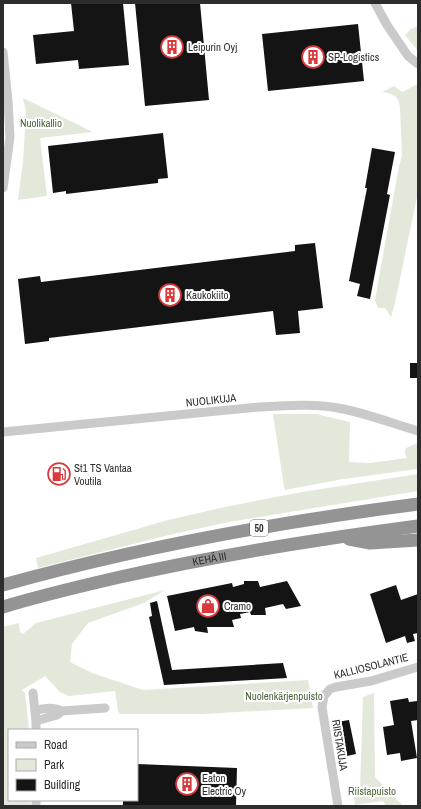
<svg xmlns="http://www.w3.org/2000/svg" width="421" height="809" viewBox="0 0 421 809" font-family="'Archivo Narrow',sans-serif">
  <style>
    .green { fill: #e2e9db }
    .building { fill: #141414 }
    .lines { fill: none; stroke-linecap: round; stroke-linejoin: round }
    .minor { stroke: #cacaca; stroke-width: 9 }
    .highway { stroke: #949494; stroke-width: 13 }
    .labels { text-anchor: middle; dominant-baseline: central; stroke-width: 4; stroke-linejoin: round; paint-order: stroke }
    .shield { fill: #fff; stroke: #6c6c6c; stroke-width: 1 }
    .shield-label { font-size: 10px; font-weight: bold; fill: #2d2d2d }
    .poi-label { font-size: 11px; fill: #2d2d2d; stroke: #fff; text-anchor: start }
    .park-label { font-size: 11px; fill: #4d653d; stroke: #fff }
    .street-label { font-size: 11px; fill: #2d2d2d; stroke: #fff }
  </style>
  <rect width="100%" height="100%" fill="#fff"/>
  <path class="green" d="M 418,26 L 418,51 L 405,35 L 411,29 Z
    M 418,84 L 418,192 L 395,303 L 391,317 L 385,308 L 378,308 L 375,300 L 399,166 L 402,156 L 400,107 C 398,95 393,94 382,92 L 394,86 L 402,92 Z
    M 23,98 L 93,132 L 40,138 L 47,196 L 18,200 L 23,162 L 26,112 Z
    M 273,414 L 316,414 L 350,422 L 349,462 L 370,463 L 407,458 C 405,454 404,453 406,448 L 418,443 L 418,469 L 343,479 L 285,490 L 284,487 Z
    M 418,474 L 418,491 L 229,522 L 173,534 L 38,568 L 36,558 L 168,520 L 225,507 L 302,492 Z
    M 165,590 L 144,603 L 88,623 L 72,644 L 70,662 L 92,673 L 143,690 L 308,680 L 313,708 L 202,714 L 120,714 L 118,711 L 115,691 L 69,696 L 60,692 L 45,676 L 22,690 L 25,693 L 29,730 L 9,730 L 9,800 L 30,800 L 31,806 L 3,806 L 3,627 L 19,623 L 20,632 L 23,634 L 36,623 Z
    M 374,693 L 375,777 L 402,805 L 418,805 L 418,806 L 386,806 L 383,801 L 355,805 L 353,791 L 360,789 L 363,697 Z"/>
  <path class="building" d="M 71,3 L 123,3 L 129,65 L 79,69 L 78,60 L 36,64 L 33,35 L 74,31 Z
    M 135,3 L 200,3 L 209,100 L 145,106 Z
    M 358,24 L 364,81 L 268,91 L 262,34 Z
    M 163,133 L 168,178 L 158,179 L 158,183 L 66,194 L 66,191 L 53,193 L 48,146 Z
    M 372,148 L 395,152 L 387,194 L 390,195 L 370,299 L 357,296 L 360,284 L 349,281 L 367,188 L 365,188 Z
    M 315,243 L 323,308 L 298,311 L 300,333 L 276,335 L 273,311 L 49,338 L 49,341 L 25,344 L 18,279 L 40,276 L 41,282 L 295,251 L 295,245 Z
    M 410,363 L 418,363 L 418,378 L 410,378 Z
    M 244,581 L 258,581 L 260,587 L 287,581 L 301,606 L 286,609 L 283,604 L 265,608 L 266,615 L 251,615 L 250,612 L 240,614 L 241,618 L 232,620 L 234,627 L 207,627 L 208,633 L 195,631 L 194,627 L 175,631 L 167,596 L 232,583 L 233,587 L 244,584 Z
    M 396,585 L 401,600 L 418,594 L 418,633 L 413,634 L 415,641 L 407,643 L 405,636 L 386,643 L 370,594 Z
    M 157,601 L 172,670 L 283,663 L 287,678 L 164,685 L 149,617 L 152,616 L 150,603 Z
    M 408,698 L 409,702 L 417,701 L 418,710 L 418,720 L 411,721 L 417,758 L 401,761 L 400,753 L 387,755 L 383,727 L 394,725 L 390,701 Z
    M 349,720 L 356,754 L 347,756 L 345,744 L 342,744 L 337,722 Z
    M 137,764 L 237,768 L 236,806 L 123,806 L 123,800 L 137,800 Z"/>
  <g class="lines">
    <path class="minor" d="M 375,3 L 387,25 L 408,56 L 418,64
      M 3,52 L 8,101 L 10,137 L 3,188
      M 3,432 L 259,407 C 285,406 312,403 338,408 C 366,413 391,423 418,431
      M 33,693 L 36,721 L 36,730
      M 35,710 C 44,709 53,706 62,711
      M 36,721 L 57,715 L 62,711 L 105,708
      M 36,800 L 36,806
      M 338,806 L 322,707 L 324,696 L 330,689 L 336,687 L 371,681 L 418,667"/>
    <g class="highway">
      <path d="M 349,539 L 370,543 L 418,540"/>
      <path d="M 3,585 C 139,547 278,522 418,504"/>
      <path id="s1" d="M 3,607 C 42,595 81,586 120,577 C 219,555 318,539 418,526"/>
    </g>
  </g>
  <defs>
    <g id="building-ring" transform="scale(1.15)"><circle r="9.5" fill="#fff" stroke="#da393b" stroke-width="1.5"/><path d="M-4-6H4V6H1V3H-1V6H-4ZM-2.5-4.3h1.7v1.8h-1.7ZM.8-4.3h1.7v1.8H.8ZM-2.5-1h1.7V.8h-1.7ZM.8-1h1.7V.8H.8Z" fill="#da393b"/></g>
    <g id="fuel-ring" transform="scale(1.15)"><circle r="9.5" fill="#fff" stroke="#da393b" stroke-width="1.5"/><path d="M-5.5-6h7V0h2V4h1.3V-2.5L3-4.5l.8-.8L6-3V5H2.5V1h-1V6h-7ZM-4.2-4.7v3.2H.2V-4.7Z" fill="#da393b"/></g>
    <g id="shop-ring" transform="scale(1.15)"><circle r="9.5" fill="#fff" stroke="#da393b" stroke-width="1.5"/><path d="M-5-2.5h2.3a2.7 3.5 0 0 1 5.4 0H5L5.5 6h-11ZM-1.5-2.5h3a1.5 2.3 0 0 0-3 0Z" fill="#da393b"/></g>
  </defs>
  <g fill-rule="evenodd">
    <use href="#building-ring" x="172" y="47"/>
    <use href="#building-ring" x="313" y="57"/>
    <use href="#building-ring" x="170" y="295"/>
    <use href="#fuel-ring" x="59" y="474"/>
    <use href="#shop-ring" x="208" y="606"/>
    <use href="#building-ring" x="187" y="784"/>
  </g>
  <g class="labels">
    <rect class="shield" x="250" y="520" width="18" height="16" rx="3"/>
    <g class="shield-label">
      <text x="259" y="528">50</text>
    </g>
    <g class="poi-label">
      <text x="188" y="47">Leipurin Oyj</text>
      <text x="328" y="57">SP-Logistics</text>
      <text x="186" y="295">Kaukokiito</text>
      <text x="74" y="468">St1 TS Vantaa<tspan x="74" dy="13">Voutila</tspan></text>
      <text x="224" y="606">Cramo</text>
      <text x="202" y="778">Eaton<tspan x="202" dy="13">Electric Oy</tspan></text>
    </g>
    <g class="park-label">
      <text x="41" y="123">Nuolikallio</text>
      <text x="284" y="696">Nuolenkärjenpuisto</text>
      <text x="372" y="791">Riistapuisto</text>
    </g>
    <g class="street-label">
      <text transform="translate(211 400) rotate(-6)">NUOLIKUJA</text>
      <text stroke="none"><textPath href="#s1" startOffset="212">KEHÄ III</textPath></text>
      <text transform="translate(371 666) rotate(-14)">KALLIOSOLANTIE</text>
      <text transform="translate(340 745) rotate(81)">RIISTAKUJA</text>
    </g>
  </g>
  <rect width="421" height="809" fill="none" stroke="#2d2d2d" stroke-width="8"/>
  <rect x="8" y="729" width="130" height="72" fill="#ffffff" stroke="#ababab"/>
  <rect x="16" y="742" width="20" height="6" fill="#cacaca" stroke="#ababab"/>
  <text x="44" y="749" font-size="12" fill="#2d2d2d">Road</text>
  <rect x="16" y="759" width="20" height="12" fill="#e2e9db" stroke="#ababab"/>
  <text x="44" y="769" font-size="12" fill="#2d2d2d">Park</text>
  <rect x="16" y="779" width="20" height="12" fill="#141414" stroke="#ababab"/>
  <text x="44" y="789" font-size="12" fill="#2d2d2d">Building</text>
</svg>
